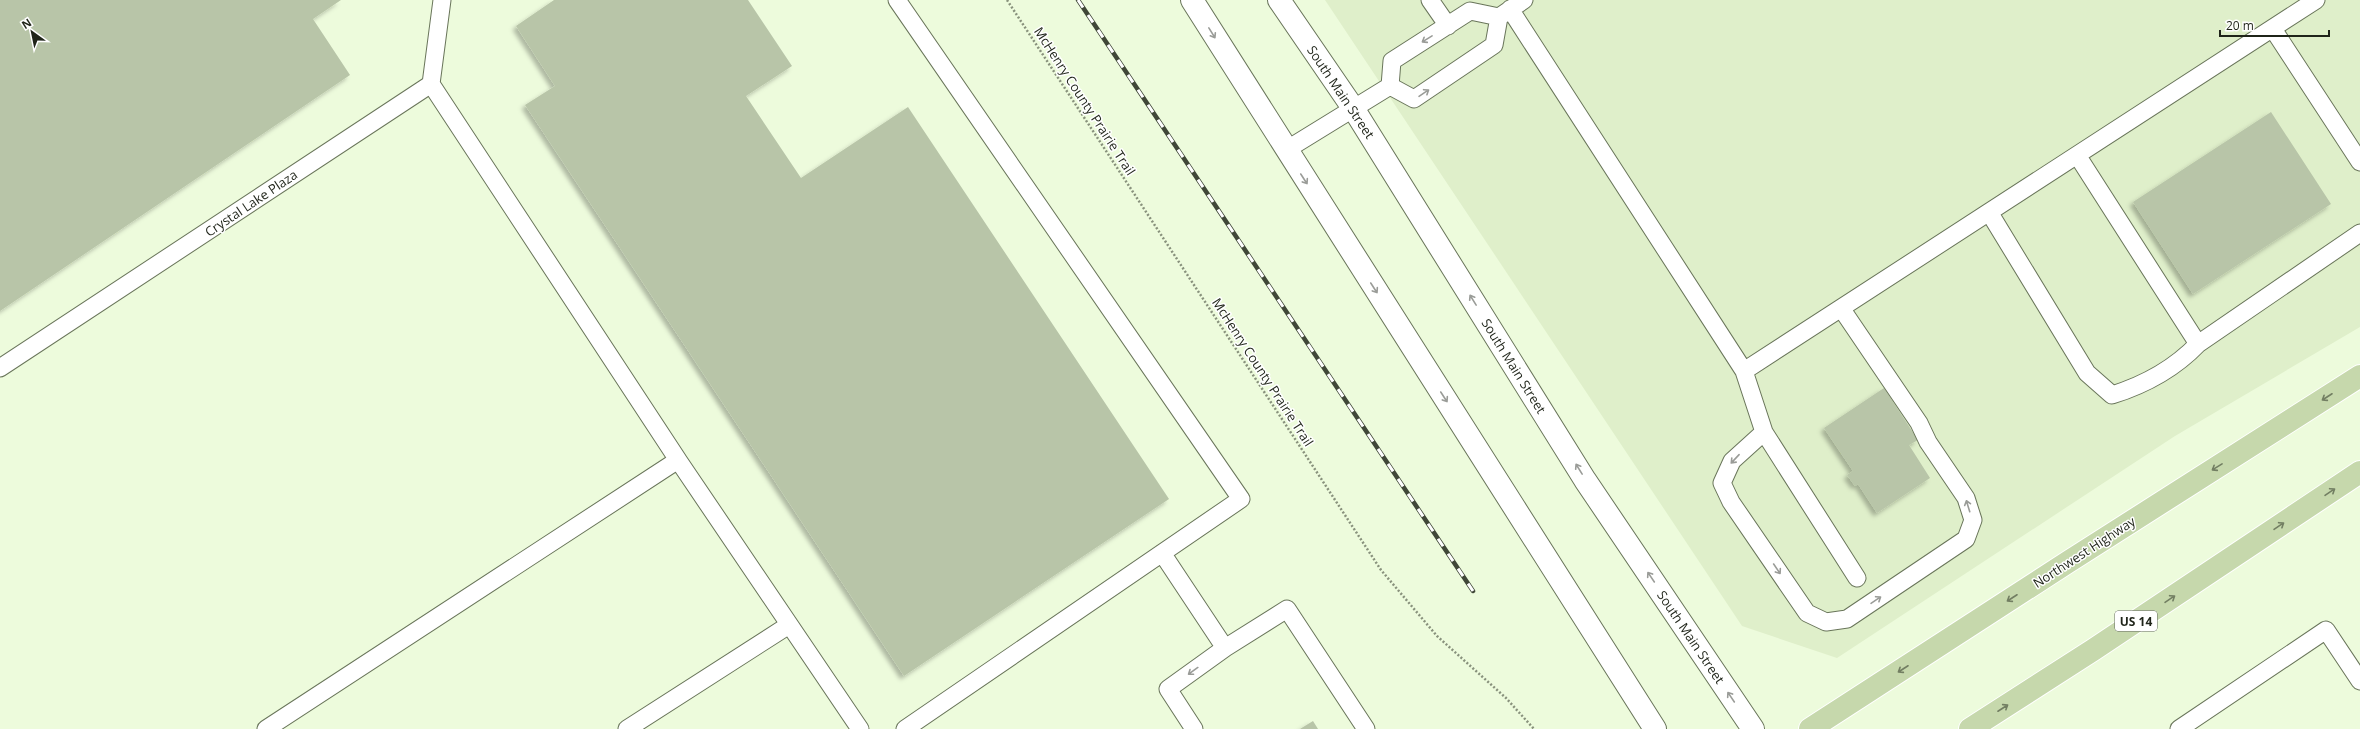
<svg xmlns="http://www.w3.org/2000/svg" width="2360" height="729" viewBox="0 0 2360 729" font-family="'Open Sans',sans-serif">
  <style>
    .built { fill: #dfefca }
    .building { fill: #b8c5a8; filter: url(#shadow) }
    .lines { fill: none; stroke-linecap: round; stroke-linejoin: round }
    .service-casing { stroke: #69755a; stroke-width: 19 }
    .tertiary-casing { stroke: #69755a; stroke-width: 24 }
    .primary-casing { stroke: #fff; stroke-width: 24 }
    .path { stroke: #88917c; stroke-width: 2.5; stroke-dasharray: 2 2; stroke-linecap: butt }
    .service { stroke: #fff; stroke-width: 17 }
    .tertiary { stroke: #fff; stroke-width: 22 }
    .primary { stroke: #c6d8ac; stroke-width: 22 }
    .rail-casing { stroke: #404738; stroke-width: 4.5 }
    .rail { stroke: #fff; stroke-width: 3; stroke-dasharray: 9; stroke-linecap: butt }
    .oneway { stroke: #9a9c98 }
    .oneway2 { stroke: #727e62 }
    .labels { text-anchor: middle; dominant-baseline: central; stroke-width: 3; stroke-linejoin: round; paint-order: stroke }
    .shield { fill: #fff; stroke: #62665e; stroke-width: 1 }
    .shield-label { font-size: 12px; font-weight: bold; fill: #1f2419 }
    .street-label { font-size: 13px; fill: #1f2419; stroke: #fff }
  </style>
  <defs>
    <filter id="shadow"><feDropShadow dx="-3.5" dy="3.5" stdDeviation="2" flood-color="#0004"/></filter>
  </defs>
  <rect width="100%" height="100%" fill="#edfbdc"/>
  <path class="built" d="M 1325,0 L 2360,0 L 2360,327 L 2175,436 L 1837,658 L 1742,626 Z"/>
  <path class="building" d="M 0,0 L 341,0 L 313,19 L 350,75 L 0,311 Z
    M 554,0 L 748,0 L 792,66 L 746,96 L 801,178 L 908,107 L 1169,499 L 904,676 L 525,105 L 555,86 L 516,26 Z
    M 2271,112 L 2331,204 L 2193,294 L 2133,202 Z
    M 1884,388 L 1918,440 L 1909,445 L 1930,478 L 1877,513 L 1858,484 L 1855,486 L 1847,475 L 1853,471 L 1824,428 Z
    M 1313,721 L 1318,729 L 1300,729 Z"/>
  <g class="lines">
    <g class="service-casing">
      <path id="service" d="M 897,0 L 1241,499 L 905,729
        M 1430,0 L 1448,26
        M 1510,9 L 1744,371 L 2316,0
        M 2273,29 L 2360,162
        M 431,84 L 678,460
        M 1390,86 L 1414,99 L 1494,45 L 1499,17 L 1524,0
        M 1390,86 L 1392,61 L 1470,11 L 1499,17
        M 1286,150 L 1390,86
        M 2077,155 L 2198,344
        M 1989,212 L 2087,373 L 2112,395 C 2144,385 2174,369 2198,344 L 2360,233
        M 0,368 L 431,84 L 442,0
        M 1744,371 L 1764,432 L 1857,578
        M 1764,432 L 1732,461 L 1722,483 L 1731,502 L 1807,613 L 1826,622 L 1847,619 L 1966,539 L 1973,520 L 1966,498 L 1928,442 L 1919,423 L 1841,308
        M 1162,553 L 1225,648 L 1287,609 L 1366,729
        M 266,729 L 678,460 L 860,729
        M 627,729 L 789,625
        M 1194,729 L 1168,689 L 1225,648
        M 2179,729 L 2326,630 L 2360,681"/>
    </g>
    <g class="tertiary-casing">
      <path id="tertiary" d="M 1192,0 L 1655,729
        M 1279,0 L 1353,108 L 1585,480 L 1753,729"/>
    </g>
    <g class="primary-casing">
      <path id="primary" d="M 1810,729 L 2068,562 L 2360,376
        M 1970,729 L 2093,650 L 2360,472"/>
    </g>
    <path class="path" d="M 1007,0 L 1381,570 L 1437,636 L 1506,698 L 1534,729"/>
    <use href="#service" class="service"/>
    <use href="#tertiary" class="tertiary"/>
    <use href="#primary" class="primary"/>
    <g class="rail-casing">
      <path id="rail" d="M 1078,0 L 1473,591"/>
    </g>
    <use href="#rail" class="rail"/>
  </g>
  <defs><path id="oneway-shaft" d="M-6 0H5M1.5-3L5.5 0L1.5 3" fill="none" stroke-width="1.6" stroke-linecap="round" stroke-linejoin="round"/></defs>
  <g class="oneway">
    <use href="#oneway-shaft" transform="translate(1212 33) rotate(58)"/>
    <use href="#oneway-shaft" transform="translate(1427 39) rotate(148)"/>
    <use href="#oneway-shaft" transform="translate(1424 93) rotate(-34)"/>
    <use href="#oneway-shaft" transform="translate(1304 179) rotate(57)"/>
    <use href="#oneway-shaft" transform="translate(1374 288) rotate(57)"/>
    <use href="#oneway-shaft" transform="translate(1473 300) rotate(-122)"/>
    <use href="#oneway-shaft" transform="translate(1444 397) rotate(57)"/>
    <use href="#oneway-shaft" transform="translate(1735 459) rotate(133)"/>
    <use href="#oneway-shaft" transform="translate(1579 469) rotate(-122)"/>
    <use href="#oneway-shaft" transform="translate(1968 506) rotate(-107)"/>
    <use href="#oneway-shaft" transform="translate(1777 569) rotate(56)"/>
    <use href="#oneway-shaft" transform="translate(1651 577) rotate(-124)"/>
    <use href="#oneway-shaft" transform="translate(1876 600) rotate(-34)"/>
    <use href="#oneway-shaft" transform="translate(1193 671) rotate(144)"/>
    <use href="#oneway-shaft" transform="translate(1731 697) rotate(-124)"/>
  </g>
  <g class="oneway2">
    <use href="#oneway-shaft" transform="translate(2327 397) rotate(147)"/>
    <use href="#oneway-shaft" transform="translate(2217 467) rotate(148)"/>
    <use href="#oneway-shaft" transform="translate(2330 492) rotate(-34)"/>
    <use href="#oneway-shaft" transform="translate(2279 526) rotate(-34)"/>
    <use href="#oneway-shaft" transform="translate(2012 598) rotate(147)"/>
    <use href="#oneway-shaft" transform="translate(2170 599) rotate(-34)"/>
    <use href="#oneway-shaft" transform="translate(1903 669) rotate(147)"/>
    <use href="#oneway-shaft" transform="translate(2003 708) rotate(-33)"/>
  </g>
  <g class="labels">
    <rect class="shield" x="2115" y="611" width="42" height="20" rx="3"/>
    <g class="shield-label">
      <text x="2136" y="621">US 14</text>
    </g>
    <g class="street-label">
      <text transform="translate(1341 92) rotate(56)">South Main Street</text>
      <text transform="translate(1085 101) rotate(57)">McHenry County Prairie Trail</text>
      <text transform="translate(251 203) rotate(-34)">Crystal Lake Plaza</text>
      <text transform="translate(1514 366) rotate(58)">South Main Street</text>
      <text transform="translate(1263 372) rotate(57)">McHenry County Prairie Trail</text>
      <text transform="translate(2084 552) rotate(-33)">Northwest Highway</text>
      <text transform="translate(1691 637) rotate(56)">South Main Street</text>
    </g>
  </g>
  <g transform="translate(32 32) rotate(327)" stroke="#ffffff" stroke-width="3" paint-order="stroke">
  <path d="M0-3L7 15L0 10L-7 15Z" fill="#1f2419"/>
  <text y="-6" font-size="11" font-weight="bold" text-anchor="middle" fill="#1f2419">N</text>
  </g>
  <path d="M2220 30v6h109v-6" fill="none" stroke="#1f2419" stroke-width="2"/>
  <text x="2226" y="30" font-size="12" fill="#1f2419" stroke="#ffffff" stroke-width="3" paint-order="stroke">20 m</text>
</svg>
